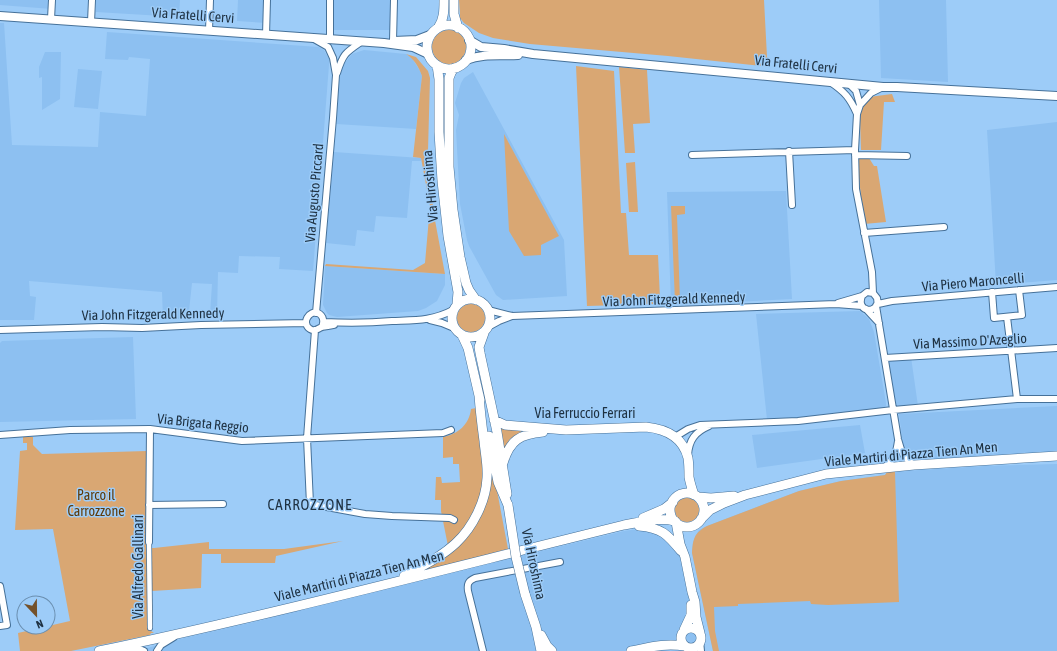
<svg xmlns="http://www.w3.org/2000/svg" width="1057" height="651" viewBox="0 0 1057 651" font-family="'Asap Condensed',sans-serif">
  <style>
    .built { fill: #8dc0f1 }
    .green { fill: #d9a773 }
    .lines { fill: none; stroke-linecap: round; stroke-linejoin: round }
    .pedestrian-casing { stroke: #467199; stroke-width: 6 }
    .minor-casing { stroke: #467199; stroke-width: 8 }
    .secondary-casing { stroke: #467199; stroke-width: 10 }
    .primary-casing { stroke: #467199; stroke-width: 10 }
    .pedestrian { stroke: #fff; stroke-width: 4.5 }
    .minor { stroke: #fff; stroke-width: 6 }
    .secondary { stroke: #fff; stroke-width: 8 }
    .primary { stroke: #fff; stroke-width: 9 }
    .primary-bridge-casing { stroke: #467199; stroke-width: 10; stroke-linecap: butt }
    .primary-bridge { stroke: #fff; stroke-width: 9 }
    .labels { text-anchor: middle; dominant-baseline: central; stroke-width: 3; stroke-linejoin: round; paint-order: stroke }
    .street-label { font-size: 14px; fill: #1e3142; stroke: #9dccf8 }
    .park-label { font-size: 14px; fill: #5f3a07; stroke: #9dccf8 }
    .neighbourhood-label { font-size: 15px; letter-spacing: 1px; fill: #1e3142; stroke: #9dccf8 }
  </style>
  <rect width="100%" height="100%" fill="#9dccf8"/>
  <path class="built" d="M 0,0 L 52,0 L 52,9 L 0,5 Z
    M 96,0 L 180,0 L 179,17 L 96,12 Z
    M 238,0 L 267,0 L 267,23 L 237,21 Z
    M 330,0 L 394,0 L 393,30 L 330,30 Z
    M 879,0 L 946,0 L 948,82 L 881,78 Z
    M 0,23 L 4,23 L 12,145 L 98,147 L 100,112 L 146,116 L 150,59 L 129,57 L 128,60 L 105,59 L 107,32 L 319,47 L 324,50 L 329,59 L 329,65 L 313,271 L 279,269 L 280,257 L 239,256 L 238,273 L 218,272 L 217,315 L 210,315 L 212,284 L 192,283 L 189,311 L 186,316 L 181,319 L 163,319 L 162,292 L 29,281 L 30,296 L 36,297 L 34,320 L 0,320 Z
    M 364,50 L 406,54 L 412,58 L 420,71 L 422,76 L 416,129 L 336,124 L 340,76 L 342,69 L 344,64 L 352,54 Z
    M 45,52 L 61,52 L 60,99 L 42,110 L 42,77 L 39,78 L 39,67 Z
    M 78,69 L 102,71 L 98,109 L 74,107 Z
    M 473,72 L 564,240 L 567,296 L 503,300 L 496,295 L 469,246 L 467,240 L 460,204 L 456,130 L 459,115 L 455,103 L 461,83 L 464,78 Z
    M 1057,122 L 1057,280 L 996,285 L 987,130 Z
    M 334,152 L 421,158 L 421,161 L 412,161 L 407,218 L 376,216 L 374,232 L 357,230 L 355,246 L 326,243 Z
    M 786,191 L 792,299 L 671,305 L 667,192 Z
    M 325,266 L 445,274 L 445,285 L 437,301 L 426,308 L 418,311 L 337,317 L 329,315 L 327,313 L 323,305 Z
    M 860,311 L 869,319 L 874,332 L 886,403 L 886,406 L 883,408 L 793,419 L 767,420 L 756,314 Z
    M 133,337 L 136,419 L 0,422 L 0,343 L 2,341 Z
    M 911,357 L 918,406 L 897,408 L 887,359 Z
    M 1057,406 L 1057,453 L 918,462 L 908,458 L 904,453 L 899,414 Z
    M 860,425 L 865,453 L 757,468 L 752,435 Z
    M 1057,464 L 1057,651 L 713,651 L 692,553 L 693,542 L 696,535 L 699,530 L 707,526 L 799,491 L 841,481 L 885,475 L 887,472 L 983,466 Z
    M 638,529 L 660,533 L 675,548 L 680,557 L 699,651 L 136,651 L 184,638 L 262,620 L 383,589 L 624,531 Z"/>
  <path class="green" d="M 459,0 L 764,0 L 767,57 L 771,59 L 771,67 L 668,56 L 530,44 L 493,38 L 479,33 L 464,23 L 460,18 L 460,14 Z
    M432 47a17 17 0 1 1 34 0a17 17 0 1 1-34 0Z
    M 406,54 L 416,57 L 428,71 L 430,78 L 428,150 L 429,167 L 434,215 L 445,274 L 325,266 L 326,264 L 413,270 L 425,263 L 430,206 L 421,158 L 413,157 L 422,76 C 419,67 414,59 406,54 Z
    M 576,66 L 614,71 L 621,213 L 626,213 L 629,255 L 658,255 L 660,299 L 660,302 L 656,304 L 587,306 Z
    M 619,67 L 647,70 L 650,123 L 633,124 L 635,153 L 625,153 Z
    M 892,94 L 895,102 L 884,102 L 881,150 L 861,150 L 860,119 L 862,106 L 869,97 Z
    M 504,134 L 559,236 L 541,245 L 541,255 L 524,256 L 509,231 Z
    M 858,157 L 869,158 L 874,166 L 877,166 L 886,222 L 864,224 L 858,169 Z
    M 635,162 L 638,212 L 629,212 L 626,163 Z
    M 671,206 L 685,206 L 685,214 L 677,215 L 680,302 L 675,302 Z
    M457 318a14 14 0 1 1 28 0a14 14 0 1 1-28 0Z
    M 476,408 L 484,463 L 483,485 L 480,501 L 469,524 L 448,546 L 441,511 L 441,500 L 435,500 L 436,477 L 441,477 L 442,483 L 460,482 L 459,464 L 453,464 L 453,457 L 443,458 L 443,437 C 458,434 469,425 471,409 Z
    M 497,424 C 506,430 512,429 522,431 L 510,439 L 502,451 Z
    M 23,437 L 33,437 L 33,445 L 42,454 L 147,451 L 146,548 L 154,548 L 209,542 L 209,549 L 284,549 L 343,541 L 276,556 L 275,563 L 221,563 L 221,554 L 202,554 L 201,588 L 152,591 L 153,626 L 151,631 L 154,633 L 151,633 L 150,635 L 71,651 L 20,651 L 18,633 L 70,621 L 53,529 L 15,530 L 20,451 L 27,450 L 27,443 L 23,443 Z
    M 492,464 L 508,549 L 414,574 L 463,540 Z
    M 887,472 L 895,472 L 899,602 L 828,605 L 811,604 L 810,601 L 738,604 L 738,606 L 714,607 L 715,631 L 719,651 L 713,651 L 692,553 C 693,539 694,533 707,526 L 799,491 L 841,481 L 885,475 Z
    M675 510a12 12 0 1 1 24 0a12 12 0 1 1-24 0Z"/>
  <g class="lines">
    <g class="pedestrian-casing">
      <path id="pedestrian" d="M 149,542 L 150,628"/>
    </g>
    <g class="minor-casing">
      <path id="minor" d="M 330,0 L 330,39
        M 51,19 L 52,0
        M 91,22 L 92,0
        M 209,31 L 210,0
        M 266,35 L 267,0
        M 314,39 L 328,47 L 333,58 L 336,75 L 333,118 L 316,313
        M 393,41 L 394,0
        M 337,73 C 343,54 345,53 361,42
        M 830,82 C 845,92 850,98 857,114
        M 849,84 L 856,91 L 860,105
        M 789,151 L 792,205
        M 692,155 L 855,150
        M 855,155 L 907,156
        M 864,233 L 944,227
        M 992,292 L 994,318 L 1022,315 L 1019,290
        M 873,293 L 872,272 L 856,189 L 855,150 L 857,114 L 860,105 L 871,93 L 883,87
        M 838,303 L 862,296 L 867,292 L 873,293 L 877,298 C 877,298 878,304 877,304 C 874,314 856,311 862,296
        M 878,304 L 892,301 L 1057,287
        M 876,306 L 898,439 C 902,453 902,456 914,465
        M 866,309 L 879,323
        M 488,310 L 512,316 L 836,304 L 862,306
        M 1007,317 L 1017,399
        M 430,320 L 442,323 L 454,328
        M 324,322 C 346,323 369,323 392,321 C 415,320 432,321 453,310
        M 322,327 C 324,322 324,316 318,313 C 309,310 301,323 310,329 C 315,332 317,329 322,327 C 325,326 331,326 334,325
        M 488,327 L 499,321 L 512,316
        M 0,330 L 102,327 L 142,328 L 201,325 L 306,323
        M 315,330 L 307,438 L 310,504 L 365,514 L 392,516 L 450,518 L 454,520
        M 885,358 L 1057,348
        M 0,435 L 70,430 L 150,429 L 242,441 L 443,433 L 451,430
        M 675,437 L 688,429 L 700,425 L 798,421 L 893,410 L 1017,399 L 1057,399
        M 688,455 C 689,440 695,432 709,426
        M 885,467 C 895,458 896,454 898,441
        M 149,505 L 223,504
        M 149,542 L 150,429
        M 0,586 L 7,625 L 0,626
        M 700,641 L 701,651
        M 690,648 L 693,651
        M 121,651 L 137,648 L 144,651
        M 157,651 L 161,645 L 174,637
        M 483,651 L 468,591 C 467,584 468,581 475,578 L 560,562"/>
    </g>
    <g class="secondary-casing">
      <path id="secondary" d="M 0,16 L 384,43 L 413,47 L 428,54
        M 469,40 L 481,47 L 504,49 L 533,54 L 883,87 L 897,87 L 1057,96
        M 394,41 L 417,40 L 430,35
        M 466,60 C 483,53 501,56 518,55"/>
    </g>
    <g class="primary-casing">
      <path id="primary" d="M 454,0 L 454,14 L 458,28
        M427 47a22 22 0 1 1 44 0a22 22 0 1 1-44 0Z
        M 438,28 C 444,19 444,11 444,0
        M 437,65 L 439,79 L 439,132 L 442,181 L 448,236 L 458,292 L 457,304
        M 454,68 L 451,73 L 449,78 L 449,167 L 453,210 L 460,257 L 466,283 L 469,290 L 476,300
        M452 318a19 19 0 1 1 38 0a19 19 0 1 1-38 0Z
        M 484,333 L 479,347 L 480,353 L 497,432 L 507,494
        M 462,335 L 468,348 L 480,400
        M 494,420 L 505,425 L 566,430 L 646,427 C 666,429 683,437 688,458 C 689,464 689,471 689,477 C 690,483 692,489 694,495
        M 489,436 L 498,482 L 508,505
        M 503,463 C 510,440 520,434 543,432
        M670 510a17 17 0 1 1 34 0a17 17 0 1 1-34 0Z
        M 698,497 L 711,498 L 734,496
        M 643,518 L 664,509 L 673,502
        M 701,519 L 710,510 L 724,503 L 745,495 L 826,474 L 914,465 L 1057,456
        M 676,522 L 680,544 L 685,557 L 692,592 L 695,602 L 696,617 L 700,633
        M 639,526 C 662,528 667,534 681,551
        M 404,576 C 422,566 441,557 456,543 C 473,527 486,501 487,478 C 488,465 485,453 484,441 C 482,426 480,410 479,395
        M 525,594 L 536,627 L 541,651
        M681 638a10 10 0 1 1 20 0a10 10 0 1 1-20 0Z
        M 684,630 L 691,615 L 691,605
        M 541,635 L 547,646 L 552,651
        M 99,651 C 275,614 449,568 624,525 C 641,522 658,517 675,521
        M 631,651 C 651,647 664,643 685,646"/>
    </g>
    <use href="#pedestrian" class="pedestrian"/>
    <use href="#minor" class="minor"/>
    <use href="#secondary" class="secondary"/>
    <use href="#primary" class="primary"/>
    <g class="primary-bridge-casing">
      <path id="primary-bridge" d="M 508,505 L 516,557 L 525,594"/>
    </g>
    <use href="#primary-bridge" class="primary-bridge"/>
  </g>
  <g class="labels">
    <g class="street-label">
      <text transform="translate(193 15) rotate(4)">Via Fratelli Cervi</text>
      <text transform="translate(796 64) rotate(6)">Via Fratelli Cervi</text>
      <text transform="translate(430 186) rotate(-95)">Via Hiroshima</text>
      <text transform="translate(314 193) rotate(-85)">Via Augusto Piccard</text>
      <text transform="translate(973 282) rotate(-5)">Via Piero Maroncelli</text>
      <text transform="translate(674 299) rotate(-2)">Via John Fitzgerald Kennedy</text>
      <text transform="translate(153 314) rotate(-1)">Via John Fitzgerald Kennedy</text>
      <text transform="translate(970 341) rotate(-3)">Via Massimo D'Azeglio</text>
      <text x="585" y="413">Via Ferruccio Ferrari</text>
      <text transform="translate(203 423) rotate(6)">Via Brigata Reggio</text>
      <text transform="translate(911 454) rotate(-5)">Viale Martiri di Piazza Tien An Men</text>
      <text transform="translate(534 564) rotate(78)">Via Hiroshima</text>
      <text transform="translate(138 567) rotate(-90)">Via Alfredo Gallinari</text>
      <text transform="translate(359 576) rotate(-14)">Viale Martiri di Piazza Tien An Men</text>
    </g>
    <g class="park-label">
      <text x="96" y="495">Parco il<tspan x="96" dy="16">Carrozzone</tspan></text>
    </g>
    <g class="neighbourhood-label">
      <text x="310" y="504">CARROZZONE</text>
    </g>
  </g>
  <g transform="translate(36 615) rotate(158)"><circle r="19" fill="#9dccf8" stroke="#6a8eaf"/>
  <path d="M0-3L7 15L0 10L-7 15Z" fill="#74512a"/>
  <text y="-6" font-size="11" font-weight="bold" text-anchor="middle" fill="#1e3142">N</text>
  </g>
</svg>
